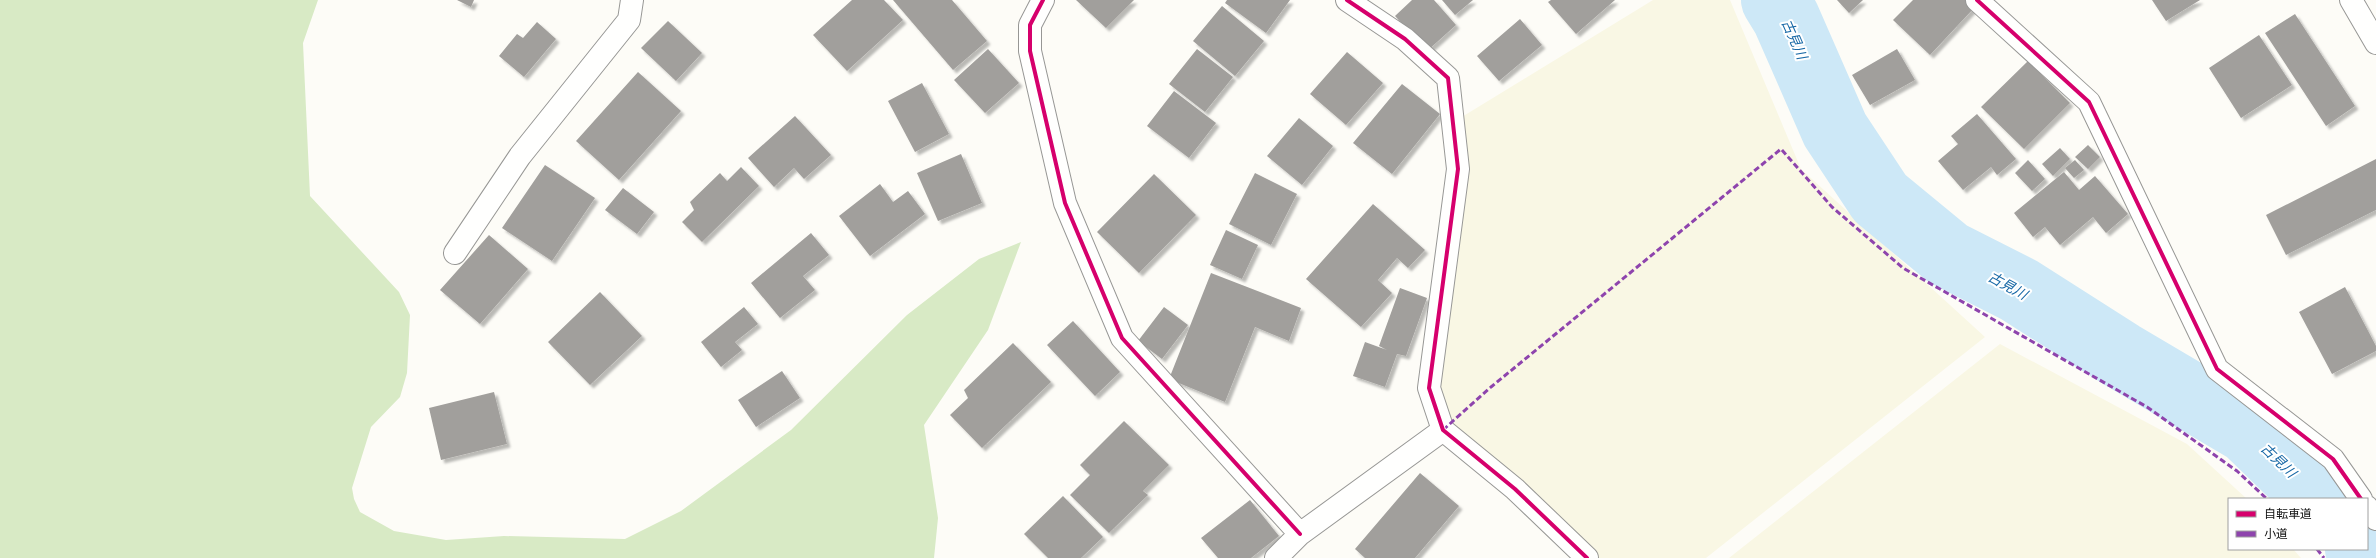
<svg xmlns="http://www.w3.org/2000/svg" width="2376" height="558" viewBox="0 0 2376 558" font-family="'Noto Serif','Noto Sans JP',serif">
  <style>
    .farmland { fill: #f9f7e4 }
    .forest { fill: #d8eac5 }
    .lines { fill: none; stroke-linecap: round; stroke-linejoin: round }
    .river { stroke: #cde8f7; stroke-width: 68 }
    .building { fill: #a19f9c; filter: url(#shadow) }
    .minor-casing { stroke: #979795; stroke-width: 24 }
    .tertiary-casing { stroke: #979795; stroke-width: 24 }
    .minor { stroke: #fffffe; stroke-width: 22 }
    .tertiary { stroke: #fffffe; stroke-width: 22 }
    .quiet { stroke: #8e44ad; stroke-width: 3; stroke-dasharray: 6 3; stroke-linecap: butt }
    .cycleway-casing { stroke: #fff; stroke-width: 6 }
    .cycleway { stroke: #d6006c; stroke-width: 4 }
    .labels { text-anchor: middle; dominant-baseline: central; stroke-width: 4; stroke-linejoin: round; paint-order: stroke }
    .water-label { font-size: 14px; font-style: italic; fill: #1768a6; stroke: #fff }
  </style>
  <defs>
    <filter id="shadow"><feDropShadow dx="3.5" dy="3.5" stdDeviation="1" flood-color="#0004"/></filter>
  </defs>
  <rect width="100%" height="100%" fill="#fdfcf7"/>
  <path class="farmland" d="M 1653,0 L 1730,0 L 1801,169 L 1985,337 L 1706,558 L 1585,558 L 1443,430 L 1429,388 L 1452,123 Z
    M 2000,344 L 2187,444 L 2247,499 L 2229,499 L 2229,549 L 2293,549 L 2301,558 L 1729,558 Z"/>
  <path class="forest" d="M 0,0 L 318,0 L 303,43 L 310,196 L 399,292 L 410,315 L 407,373 L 400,397 L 371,427 L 352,488 L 354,499 L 360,512 L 394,531 L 446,540 L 504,536 L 625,539 L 681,511 L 791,430 L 907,315 L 979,259 L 1021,242 L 988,330 L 924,425 L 938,518 L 934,558 L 0,558 Z"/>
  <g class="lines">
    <path class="river" d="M 1775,0 L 1786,18 L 1835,130 L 1880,198 L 1948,254 L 2019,290 L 2121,355 L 2248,430 L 2319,499
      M 2359,549 L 2364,558"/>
  </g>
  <path class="building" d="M 457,0 L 474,0 L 471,7 Z
    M 852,0 L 884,0 L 903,20 L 847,71 L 813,35 Z
    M 893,0 L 952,0 L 987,41 L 953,70 Z
    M 1076,0 L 1134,0 L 1106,28 Z
    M 1227,0 L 1290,0 L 1266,33 L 1225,3 Z
    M 1412,0 L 1434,0 L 1456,25 L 1427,51 L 1395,16 Z
    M 1442,0 L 1473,0 L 1455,15 Z
    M 1551,0 L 1615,0 L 1576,34 L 1548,2 Z
    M 1837,0 L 1863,0 L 1849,13 Z
    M 1913,0 L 1966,0 L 1974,8 L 1930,55 L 1893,20 Z
    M 2152,0 L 2200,0 L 2166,21 Z
    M 1222,6 L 1264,41 L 1235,76 L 1193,41 Z
    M 2295,14 L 2355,106 L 2326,126 L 2265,33 Z
    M 1520,19 L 1542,45 L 1499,81 L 1477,56 Z
    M 668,21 L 702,53 L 676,81 L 641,48 Z
    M 537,22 L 556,39 L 524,77 L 499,56 L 517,34 L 523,38 Z
    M 2259,35 L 2292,85 L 2241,118 L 2209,68 Z
    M 988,49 L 1019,83 L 985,113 L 954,80 Z
    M 1197,49 L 1233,77 L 1205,112 L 1169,84 Z
    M 1897,49 L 1915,80 L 1870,105 L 1852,75 Z
    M 1347,52 L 1383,83 L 1346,125 L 1310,94 Z
    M 2028,61 L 2070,103 L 2024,149 L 1981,107 Z
    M 638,72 L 681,111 L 619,180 L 576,141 Z
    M 922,83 L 949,134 L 915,152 L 888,101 Z
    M 1402,84 L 1440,114 L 1392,174 L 1353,143 Z
    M 1174,91 L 1216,123 L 1189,158 L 1147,126 Z
    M 1977,114 L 2016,159 L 1997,175 L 1991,167 L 1963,190 L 1938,161 L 1958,144 L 1951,136 Z
    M 795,116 L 831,155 L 804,179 L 794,168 L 774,187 L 748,158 Z
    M 1299,118 L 1333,146 L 1302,185 L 1267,156 Z
    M 2088,145 L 2100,157 L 2088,169 L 2075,157 Z
    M 2060,148 L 2070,159 L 2053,176 L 2042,164 Z
    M 961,154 L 982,203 L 938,221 L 917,173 Z
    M 2376,159 L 2376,210 L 2286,255 L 2266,215 Z
    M 2028,160 L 2045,179 L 2032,191 L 2015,173 Z
    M 2075,160 L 2084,170 L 2074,178 L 2065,168 Z
    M 545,165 L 595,198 L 552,261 L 502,228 Z
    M 741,167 L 759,186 L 702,242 L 682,222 L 694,210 L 690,202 L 720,173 L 727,181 Z
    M 2064,172 L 2079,190 L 2095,176 L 2128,214 L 2106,233 L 2093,217 L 2060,245 L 2045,227 L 2033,237 L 2014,213 Z
    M 1255,173 L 1297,194 L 1271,245 L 1229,224 Z
    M 1154,174 L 1196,215 L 1139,273 L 1097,232 Z
    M 880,184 L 893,202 L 908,191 L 925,214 L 870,256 L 839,216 Z
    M 623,188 L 654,212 L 637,234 L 605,210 Z
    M 1373,204 L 1425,250 L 1408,268 L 1397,258 L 1378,280 L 1392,293 L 1361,327 L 1306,279 Z
    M 1226,230 L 1258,245 L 1242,279 L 1210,265 Z
    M 811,233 L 829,255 L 803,276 L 815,290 L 780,318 L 751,283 Z
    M 489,235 L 528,269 L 480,324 L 440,290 Z
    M 1211,273 L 1301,308 L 1289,341 L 1255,327 L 1225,402 L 1169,379 Z
    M 2345,287 L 2376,346 L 2376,351 L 2332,374 L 2299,312 Z
    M 1400,288 L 1427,298 L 1406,356 L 1397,354 L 1385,387 L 1353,376 L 1365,342 L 1387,350 L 1379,346 Z
    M 600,292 L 642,336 L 590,385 L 548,342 Z
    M 744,307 L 758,324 L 735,342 L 742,350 L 721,367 L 701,342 Z
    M 1164,307 L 1188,325 L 1162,359 L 1138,341 Z
    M 1073,321 L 1120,372 L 1095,396 L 1047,345 Z
    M 1013,343 L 1051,382 L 982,448 L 950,415 L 968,398 L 964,390 Z
    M 782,371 L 800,398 L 756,427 L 738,400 Z
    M 494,392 L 507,444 L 441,460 L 429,408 Z
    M 1124,421 L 1169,465 L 1143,491 L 1148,495 L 1109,533 L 1070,495 L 1090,475 L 1080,465 Z
    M 1420,473 L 1459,506 L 1415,558 L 1365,558 L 1355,549 Z
    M 1063,496 L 1103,537 L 1081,558 L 1048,558 L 1024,534 Z
    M 1250,500 L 1279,536 L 1251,558 L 1218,558 L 1201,538 Z"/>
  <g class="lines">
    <g class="minor-casing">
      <path id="minor" d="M 1043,0 L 1030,25 L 1030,51 L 1065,203 L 1122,338 L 1300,534
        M 1347,0 L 1405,39 L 1448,78 L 1458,169 L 1429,388 L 1443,430 L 1515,489 L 1587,558
        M 1977,0 L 2089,102 L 2217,369 L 2333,459 L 2361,499
        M 455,253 L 520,156 L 629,20 L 632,0
        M 2367,507 L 2376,519
        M 1276,558 L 1300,534 L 1443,430"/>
    </g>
    <g class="tertiary-casing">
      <path id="tertiary" d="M 2351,0 L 2376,43"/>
    </g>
    <use href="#minor" class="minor"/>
    <use href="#tertiary" class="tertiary"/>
    <path class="quiet" d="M 1443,430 L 1491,387 L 1781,149 L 1832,207 L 1903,268 L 2147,407 L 2237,471 L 2267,499
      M 2317,549 L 2324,558"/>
    <g class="cycleway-casing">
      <path id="cycleway" d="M 1043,0 L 1030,25 L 1030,51 L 1065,203 L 1122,338 L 1300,534
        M 1347,0 L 1405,39 L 1448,78 L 1458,169 L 1429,388 L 1443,430 L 1515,489 L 1587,558
        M 1977,0 L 2089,102 L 2217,369 L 2333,459 L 2361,499"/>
    </g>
    <use href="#cycleway" class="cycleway"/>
  </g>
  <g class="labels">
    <g class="water-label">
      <text transform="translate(1795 39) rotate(66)">古見川</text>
      <text transform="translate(2008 285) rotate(29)">古見川</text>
      <text transform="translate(2279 460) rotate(44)">古見川</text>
    </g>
  </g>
  <rect x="2228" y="498" width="140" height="52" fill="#ffffff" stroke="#a0a0a0"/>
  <rect x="2236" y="511" width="20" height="6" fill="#d6006c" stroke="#a0a0a0"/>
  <text x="2264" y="518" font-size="12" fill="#111111">自転車道</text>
  <rect x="2236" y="531" width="20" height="6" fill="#8e44ad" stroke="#a0a0a0"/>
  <text x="2264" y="538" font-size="12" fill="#111111">小道</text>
</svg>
